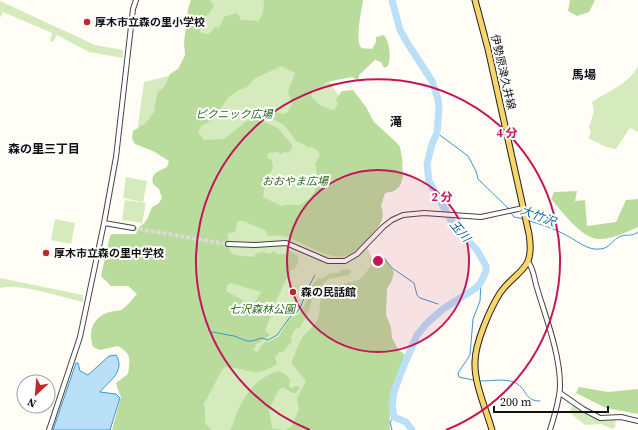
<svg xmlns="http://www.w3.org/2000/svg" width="638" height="430" viewBox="0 0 638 430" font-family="'Source Serif 4','Noto Sans JP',serif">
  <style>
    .green { fill: #d5ebbd }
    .forest { fill: #b9dc9c; fill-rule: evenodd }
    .water { fill: #b9e0f7; stroke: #3f96cf }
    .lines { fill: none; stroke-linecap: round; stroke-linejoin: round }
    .stream { stroke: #3f96cf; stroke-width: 1 }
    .river { stroke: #b9e0f7; stroke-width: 7 }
    .tertiary-tunnel { stroke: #dbdad3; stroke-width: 4; stroke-dasharray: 4 2; stroke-linecap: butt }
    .tertiary-casing { stroke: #444; stroke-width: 6 }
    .primary-casing { stroke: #222; stroke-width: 7 }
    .tertiary { stroke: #fff; stroke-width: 4 }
    .primary { stroke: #f9d66b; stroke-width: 5 }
    .ring { fill: none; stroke: #c2185b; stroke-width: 2 }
    .poi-dot { fill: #c4262e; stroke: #fff; stroke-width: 1.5 }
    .labels { text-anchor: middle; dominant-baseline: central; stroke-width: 4; stroke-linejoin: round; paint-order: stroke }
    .poi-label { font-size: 11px; font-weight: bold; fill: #111; stroke: #fff; text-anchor: start }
    .street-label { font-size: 11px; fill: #111; stroke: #fff }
    .park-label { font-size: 11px; font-style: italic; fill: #2f6b1f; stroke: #fff }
    .neighbourhood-label { font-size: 12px; font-weight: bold; fill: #111; stroke: #fff }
    .water-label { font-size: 12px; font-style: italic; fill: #1768a6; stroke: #fff }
    .centre { fill: #c2185b; stroke: #fff; stroke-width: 2 }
    .ring-label { font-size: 12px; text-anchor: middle; font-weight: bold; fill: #c2185b; stroke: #fff; stroke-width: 4; stroke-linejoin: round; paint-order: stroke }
  </style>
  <rect width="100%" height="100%" fill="#fffdf5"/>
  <path class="green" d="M 196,0 L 359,0 L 329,81 L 344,104 L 361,234 L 378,271 L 380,430 L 116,430 L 136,357 L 128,311 L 142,295 L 141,239 L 165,200 L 173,162 L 136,140 L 144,82 L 180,73 L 192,47 Z
    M 0,1 L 95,45 L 123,50 L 123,58 L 89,52 L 57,35 L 53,42 L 50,41 L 52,33 L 3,12 L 0,18 Z
    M 638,66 L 638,132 L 630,128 L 616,149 L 606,147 L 588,138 L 591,133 L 589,127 L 594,111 L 592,102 C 607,92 630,83 638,66 Z
    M 126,177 L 147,181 L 143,202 L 123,198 Z
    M 125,200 L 146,203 L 142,223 L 122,220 Z
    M 55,219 L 75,223 L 71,244 L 51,240 Z
    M 0,278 L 83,295 L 83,302 C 60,297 22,283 0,288 Z
    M 573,405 C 589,417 595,422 616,419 L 615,428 L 612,429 L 601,424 L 585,425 L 569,412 Z"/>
  <path class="forest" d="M 191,0 L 210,0 L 214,6 L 202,22 L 200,32 L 204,34 L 209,34 L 215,27 L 219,28 L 224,17 L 237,13 L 241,20 L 259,21 L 263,12 L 264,0 L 363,0 C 362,8 354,44 362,48 C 364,49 369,48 372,49 L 376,42 L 376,37 L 384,35 C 390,43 391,57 388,66 L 384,68 L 381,62 L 375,60 L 359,75 L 358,80 L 352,77 L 327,82 L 318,89 L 313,90 L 311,96 C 316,103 325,109 334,110 L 338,104 L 336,99 L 342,91 L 353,90 L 366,107 L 374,122 L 396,142 L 400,147 L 402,157 L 403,177 L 400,186 L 394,191 L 385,193 L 381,206 C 386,217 380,225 373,233 C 366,241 355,254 344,256 C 325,260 302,240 283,236 C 278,235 273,236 268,236 L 266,231 L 244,221 L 239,221 L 237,222 L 235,232 L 228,233 C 227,243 227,248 234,255 L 253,257 L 257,253 L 264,252 L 270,254 L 272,252 L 275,251 L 277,254 L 286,254 L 288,250 L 298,256 L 298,263 L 294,270 L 291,270 L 271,311 L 272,313 L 265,331 L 270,335 L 259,343 L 255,344 L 256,346 L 253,350 L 258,352 L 260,349 L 259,348 L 266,341 L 269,342 L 279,336 L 290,319 L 299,314 L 305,304 L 310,289 L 318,278 L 322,279 L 331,273 L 338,273 L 341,270 L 349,269 L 351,272 L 349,275 L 328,279 L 324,283 L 313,297 L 307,316 L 299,328 L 295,329 L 291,337 L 292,341 L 283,352 L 279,352 L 275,357 L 277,364 C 270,368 262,373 253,372 C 243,370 237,367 225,367 L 222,370 L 205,402 L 204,403 L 204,407 L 205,407 L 205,423 L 211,429 L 211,430 L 112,430 L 121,397 L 118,390 L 116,383 L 128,374 C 130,359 132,354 118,346 L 100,350 L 93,347 C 88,331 92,318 109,312 C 113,311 118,311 121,310 C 127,307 133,298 137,294 L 128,286 L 111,286 L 101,276 L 110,236 L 112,234 L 136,234 L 139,227 C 147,223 149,215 152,207 L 158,204 L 162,198 L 159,189 L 153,184 C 150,173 159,171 167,167 L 169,161 L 153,151 L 135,144 L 132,138 L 133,131 L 146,123 L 154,112 L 157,93 L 165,86 L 170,74 L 178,69 L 185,55 L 184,43 L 188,9 ZM 281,66 L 295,73 L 288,91 L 292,103 L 288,112 L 284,114 L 275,112 L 271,118 L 284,125 L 296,141 L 303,144 L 308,148 L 311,147 L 316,149 L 320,155 L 315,164 C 319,178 319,192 306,201 C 304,202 302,204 300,205 C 294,206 287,203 281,206 L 263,197 L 266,180 L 273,168 L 272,160 L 267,158 L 268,153 L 277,152 L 281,154 L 285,152 L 288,153 L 292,149 L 292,145 L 278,128 L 256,118 L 247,121 L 224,139 L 204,140 L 198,132 L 201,126 L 213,120 L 228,98 L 239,90 L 247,87 L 254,79 ZM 231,283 L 261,292 L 253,306 L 226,291 L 227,285 Z
    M 570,0 L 595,0 L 589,12 L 577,16 L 568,11 Z
    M 577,191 L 575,201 L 585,200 L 587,226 L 616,222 L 626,200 L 638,199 L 638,227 C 626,232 613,239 600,239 C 582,240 562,211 551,199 L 554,192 Z
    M 379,257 L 385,258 L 394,272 L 392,280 L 387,289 L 386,315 L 391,327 L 392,338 L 398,349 L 405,355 C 404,366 399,375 395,385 C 390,399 389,415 390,430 L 285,430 L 292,426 L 296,416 L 299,409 L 297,398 L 306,381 L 292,364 L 292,361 C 295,354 298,345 302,338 C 306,332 315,326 318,319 C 322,308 316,298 329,289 C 338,283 356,283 361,278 C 368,272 371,263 379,257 Z
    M 278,371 L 285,374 L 290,380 L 289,387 L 292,388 L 296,386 L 300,387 L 296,393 C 291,394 287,389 282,387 L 278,391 L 269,410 L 272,428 L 283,430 L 230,430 C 233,425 235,418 237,412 C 246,392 257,378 278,371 Z
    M 579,387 L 608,392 L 638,389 L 638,414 L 606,408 L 576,393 Z"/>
  <path class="water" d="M 116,355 C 126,371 109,381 100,392 L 116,394 L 120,398 L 110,430 L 53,430 L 76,363 L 78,363 L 80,371 L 88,375 L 109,356 Z"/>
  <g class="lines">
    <path class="stream" d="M 437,133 L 468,156 L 476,171 L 478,179 L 510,210
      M 511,213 L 514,217 L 524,219
      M 529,221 C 540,224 553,228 564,234 C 575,239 587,251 600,249 C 609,249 613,239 621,236 C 627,234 632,237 638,232
      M 371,260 L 379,256 L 383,257 L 392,268 L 414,283 L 417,295 L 420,298 L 438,304
      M 442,307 L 444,309
      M 212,332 L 234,336 L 247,341 L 252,341 L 262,338 L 268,340 L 277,335 L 290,317 L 297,312 L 301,306 L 307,290 L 315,275
      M 473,380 L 459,377 L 458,373 L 470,355 L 473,319 L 480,301 L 481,282
      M 481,381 C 491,381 507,378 516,383 C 527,389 524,401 540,401
      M 392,430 L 390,422 L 394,417"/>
    <path class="river" d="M 392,0 L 400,30 L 408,44 L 432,81 L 438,99 L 439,107 L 437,133 L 432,144 L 427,164 L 429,181 L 453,224 L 477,250 L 486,266 L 486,271 L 481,282 L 476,288 L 443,309 L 427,323 L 417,335 L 402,370 L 394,392 L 392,406 L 394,417 L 406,422 L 412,430"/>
    <path class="tertiary-tunnel" d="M 133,228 L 228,244"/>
    <g class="tertiary-casing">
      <path id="tertiary" d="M 104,223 L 133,228
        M 228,244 L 255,245 L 286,243 L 328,261 L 345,261 L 357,254 L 383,227 L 392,220 L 403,215 L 424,213 L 481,217 L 523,208
        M 528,262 C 534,269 534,279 537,288 C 546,318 560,354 560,385 C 560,400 554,416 550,430
        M 560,393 L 583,409 L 600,418 L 621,417 L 638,421
        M 49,430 L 80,337 L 104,223 L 116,157 L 133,9 L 136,0"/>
    </g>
    <g class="primary-casing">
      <path id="primary" d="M 475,0 L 488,49 L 529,234 C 535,272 518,268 500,293 C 490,309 475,343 475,362 C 474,383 486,409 492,430"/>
    </g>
    <use href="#tertiary" class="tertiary"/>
    <use href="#primary" class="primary"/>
  </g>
  <circle cx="378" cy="261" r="91" fill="#c2185b" fill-opacity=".12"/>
  <g class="ring">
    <circle cx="378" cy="261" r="91"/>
    <path d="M310 430A182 182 0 1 1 446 430"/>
  </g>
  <g class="poi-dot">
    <circle cx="87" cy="22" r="4"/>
    <circle cx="46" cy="253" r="4"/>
    <circle cx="293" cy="292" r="4"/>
  </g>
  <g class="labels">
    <g class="poi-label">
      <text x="95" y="22">厚木市立森の里小学校</text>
      <text x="54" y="253">厚木市立森の里中学校</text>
      <text x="301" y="292">森の民話館</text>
    </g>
    <g class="street-label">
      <text transform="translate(503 72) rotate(77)">伊勢原津久井線</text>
    </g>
    <g class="park-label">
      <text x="234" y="114">ピクニック広場</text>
      <text x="295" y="181">おおやま広場</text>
      <text x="262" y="309">七沢森林公園</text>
    </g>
    <g class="neighbourhood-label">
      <text x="584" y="75">馬場</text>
      <text x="396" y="122">滝</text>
      <text x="44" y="149">森の里三丁目</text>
    </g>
    <g class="water-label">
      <text transform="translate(538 216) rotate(21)">大竹沢</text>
      <text transform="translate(460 231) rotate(50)">玉川</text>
    </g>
  </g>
  <circle cx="378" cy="261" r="6" class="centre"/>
  <g class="ring-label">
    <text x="507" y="137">4 分</text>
    <text x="442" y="201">2 分</text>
  </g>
  <g transform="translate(36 394) rotate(206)"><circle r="19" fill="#ffffff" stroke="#a0a0a0"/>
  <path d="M0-3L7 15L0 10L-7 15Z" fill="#c4262e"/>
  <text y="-6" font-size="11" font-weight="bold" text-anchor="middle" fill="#111111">N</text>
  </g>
  <path d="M494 406v6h114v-6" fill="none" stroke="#111111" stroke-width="2"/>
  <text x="500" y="406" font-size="12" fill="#111111" stroke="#ffffff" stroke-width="3" paint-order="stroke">200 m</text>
</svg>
